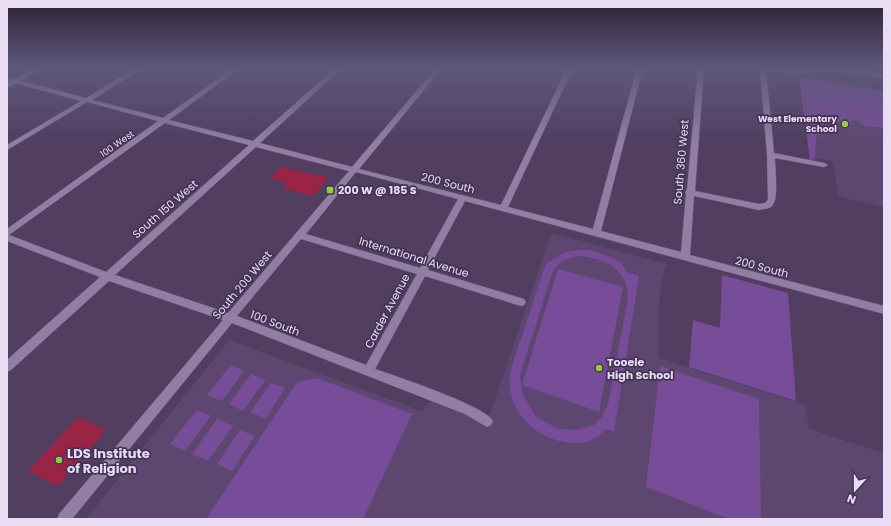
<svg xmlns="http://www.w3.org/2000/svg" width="891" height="526" viewBox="0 0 891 526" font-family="Poppins,sans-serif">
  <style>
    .built { fill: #5d4770 }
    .green { fill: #774c99; fill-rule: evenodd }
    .building { fill: #992446 }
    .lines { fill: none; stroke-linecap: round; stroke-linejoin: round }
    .minor-casing { stroke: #6b5c79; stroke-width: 1 }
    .highway-casing { stroke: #6b5c79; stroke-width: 1 }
    .minor { fill: #927da4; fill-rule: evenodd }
    .highway { fill: #5e9dda; fill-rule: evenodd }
    .poi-dot { fill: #94cc3c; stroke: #463356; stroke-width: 1.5 }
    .labels { text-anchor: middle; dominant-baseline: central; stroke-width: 3.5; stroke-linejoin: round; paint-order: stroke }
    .far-poi-label { font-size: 9px; font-weight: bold; fill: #e8ddf2; stroke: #463356; text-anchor: end }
    .far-street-label { font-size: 9px; fill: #e8ddf2; stroke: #463356 }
    .street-label { font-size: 11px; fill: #e8ddf2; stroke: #463356 }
    .poi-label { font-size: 11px; font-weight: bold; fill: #e8ddf2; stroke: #463356; text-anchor: start }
    .near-poi-label { font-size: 13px; font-weight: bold; fill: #e8ddf2; stroke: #463356; text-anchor: start }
  </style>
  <rect width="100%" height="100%" fill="#513e61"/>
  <path class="built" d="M 802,77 L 884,91 L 884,207 L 839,197 L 832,161 L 811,157 L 799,78 Z
    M 551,233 L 667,264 L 663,276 L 659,303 L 659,358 L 805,405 L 809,429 L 884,453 L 884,519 L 86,519 L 229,340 L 421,411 L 437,396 L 490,415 Z"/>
  <path class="green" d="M 802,77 L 884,91 L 884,128 L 864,126 L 861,122 L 851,120 L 852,124 C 844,124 836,121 829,122 C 814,124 816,148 815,159 L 810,160 L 799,78 Z
    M 578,250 L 590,250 L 611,257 L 622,264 L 627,272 L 639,276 L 614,432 L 606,429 C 594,444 577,445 559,441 C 530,433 507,407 510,376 C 511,364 522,337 526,324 C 533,304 538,283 547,263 L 566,252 ZM 579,256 C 604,258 629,270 628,298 L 608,405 L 601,418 L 594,425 L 577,430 L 558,429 L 536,417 L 522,393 L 520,374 L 553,271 C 559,261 569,258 579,256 Z
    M 558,269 L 623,287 L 599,412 L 522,385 Z
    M 722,275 L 788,293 L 796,401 L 689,367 L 693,320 L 720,328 Z
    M 231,365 L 244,371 L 222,401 L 207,395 Z
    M 660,366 L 759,399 L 761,519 L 729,519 L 646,487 Z
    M 251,374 L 265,380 L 243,411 L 229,404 Z
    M 317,378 L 412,414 L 363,519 L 206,519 L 297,382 Z
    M 271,383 L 285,388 L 266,419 L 250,412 Z
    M 197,410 L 211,416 L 185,451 L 170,444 Z
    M 217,419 L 233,426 L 208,461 L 192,454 Z
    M 240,430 L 255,436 L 232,471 L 217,464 Z"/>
  <path class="building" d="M 281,167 L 321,176 L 322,175 L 329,177 L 313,196 L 283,188 L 288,183 L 270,178 Z
    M 78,417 L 106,430 L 58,486 L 28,471 Z"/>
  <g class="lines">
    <g class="minor-casing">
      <path id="minor" d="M 135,68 L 143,68 L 92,100 L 163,118 L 233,68 L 240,68 L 169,120 L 253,141 L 335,68 L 342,68 L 260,143 L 352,167 L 436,68 L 442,68 L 359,169 L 501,205 L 567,68 L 573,68 L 508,207 L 593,229 L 637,68 L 643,68 L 601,231 L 681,252 L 686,194 L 685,192 L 687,190 L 698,68 L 704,68 L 695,191 L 759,204 L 765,203 L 768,200 L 767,155 L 760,68 L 794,70 L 812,68 L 843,68 L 884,74 L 884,78 L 842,72 L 823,71 L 794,74 L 766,70 L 774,153 L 824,163 L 828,165 L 824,167 L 775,158 C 775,169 779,200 772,206 C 769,209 763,209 759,210 L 694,196 L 690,255 L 884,306 L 884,314 L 465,201 L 428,270 L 524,299 L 526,302 L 524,305 L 521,306 L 425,276 L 375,369 C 395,376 486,406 493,421 L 491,425 L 487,427 L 465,414 L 232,323 L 72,519 L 57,519 L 59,514 L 223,320 L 109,281 L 11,370 L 7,372 L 7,360 L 100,277 L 7,241 L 7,229 L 158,121 L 87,102 L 7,150 L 7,145 L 81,101 L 7,81 L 7,77 L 86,98 ZM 165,123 L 249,145 L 106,272 L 9,235 ZM 256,147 L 349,171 L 228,313 L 115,275 ZM 356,172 L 458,199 L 420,268 L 306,234 ZM 301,239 L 417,274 L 366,365 L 237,316 Z"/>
    </g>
    <g class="highway-casing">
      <path id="highway" d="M 33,68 L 44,68 L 7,88 L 7,83 Z"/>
    </g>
    <use href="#minor" class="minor"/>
    <use href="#highway" class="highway"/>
  </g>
  <linearGradient id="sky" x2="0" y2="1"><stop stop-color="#2d2235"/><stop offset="0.48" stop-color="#5f587b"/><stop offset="1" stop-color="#5f587b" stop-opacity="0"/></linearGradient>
  <rect width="891" height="142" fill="url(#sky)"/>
  <g class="poi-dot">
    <circle cx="845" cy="124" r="4"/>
    <rect x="326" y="186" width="8" height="8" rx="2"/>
    <circle cx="599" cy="368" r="4"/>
    <circle cx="59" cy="460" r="4"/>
  </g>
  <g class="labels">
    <g class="far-poi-label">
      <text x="837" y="119">West Elementary<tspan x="837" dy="10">School</tspan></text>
    </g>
    <g class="far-street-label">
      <text transform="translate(117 144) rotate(-35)">100 West</text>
    </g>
    <g class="street-label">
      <text transform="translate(681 162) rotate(-85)">South 360 West</text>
      <text transform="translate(448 183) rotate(14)">200 South</text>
      <text transform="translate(165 209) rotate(-41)">South 150 West</text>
      <text transform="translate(414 257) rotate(17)">International Avenue</text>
      <text transform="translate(762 267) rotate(15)">200 South</text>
      <text transform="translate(242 285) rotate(-50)">South 200 West</text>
      <text transform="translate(387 311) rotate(-62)">Carder Avenue</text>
      <text transform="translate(275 323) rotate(21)">100 South</text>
    </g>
    <g class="poi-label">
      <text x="338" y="190">200 W @ 185 S</text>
      <text x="607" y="362">Tooele<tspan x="607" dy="13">High School</tspan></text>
    </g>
    <g class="near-poi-label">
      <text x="67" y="453">LDS Institute<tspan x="67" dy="15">of Religion</tspan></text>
    </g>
  </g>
  <rect width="891" height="526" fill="none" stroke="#e8ddf2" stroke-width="16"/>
  <g transform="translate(855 490) rotate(201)" stroke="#463356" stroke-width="3" paint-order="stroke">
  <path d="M0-3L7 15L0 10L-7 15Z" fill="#e8ddf2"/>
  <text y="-6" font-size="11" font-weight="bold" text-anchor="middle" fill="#e8ddf2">N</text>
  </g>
</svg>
